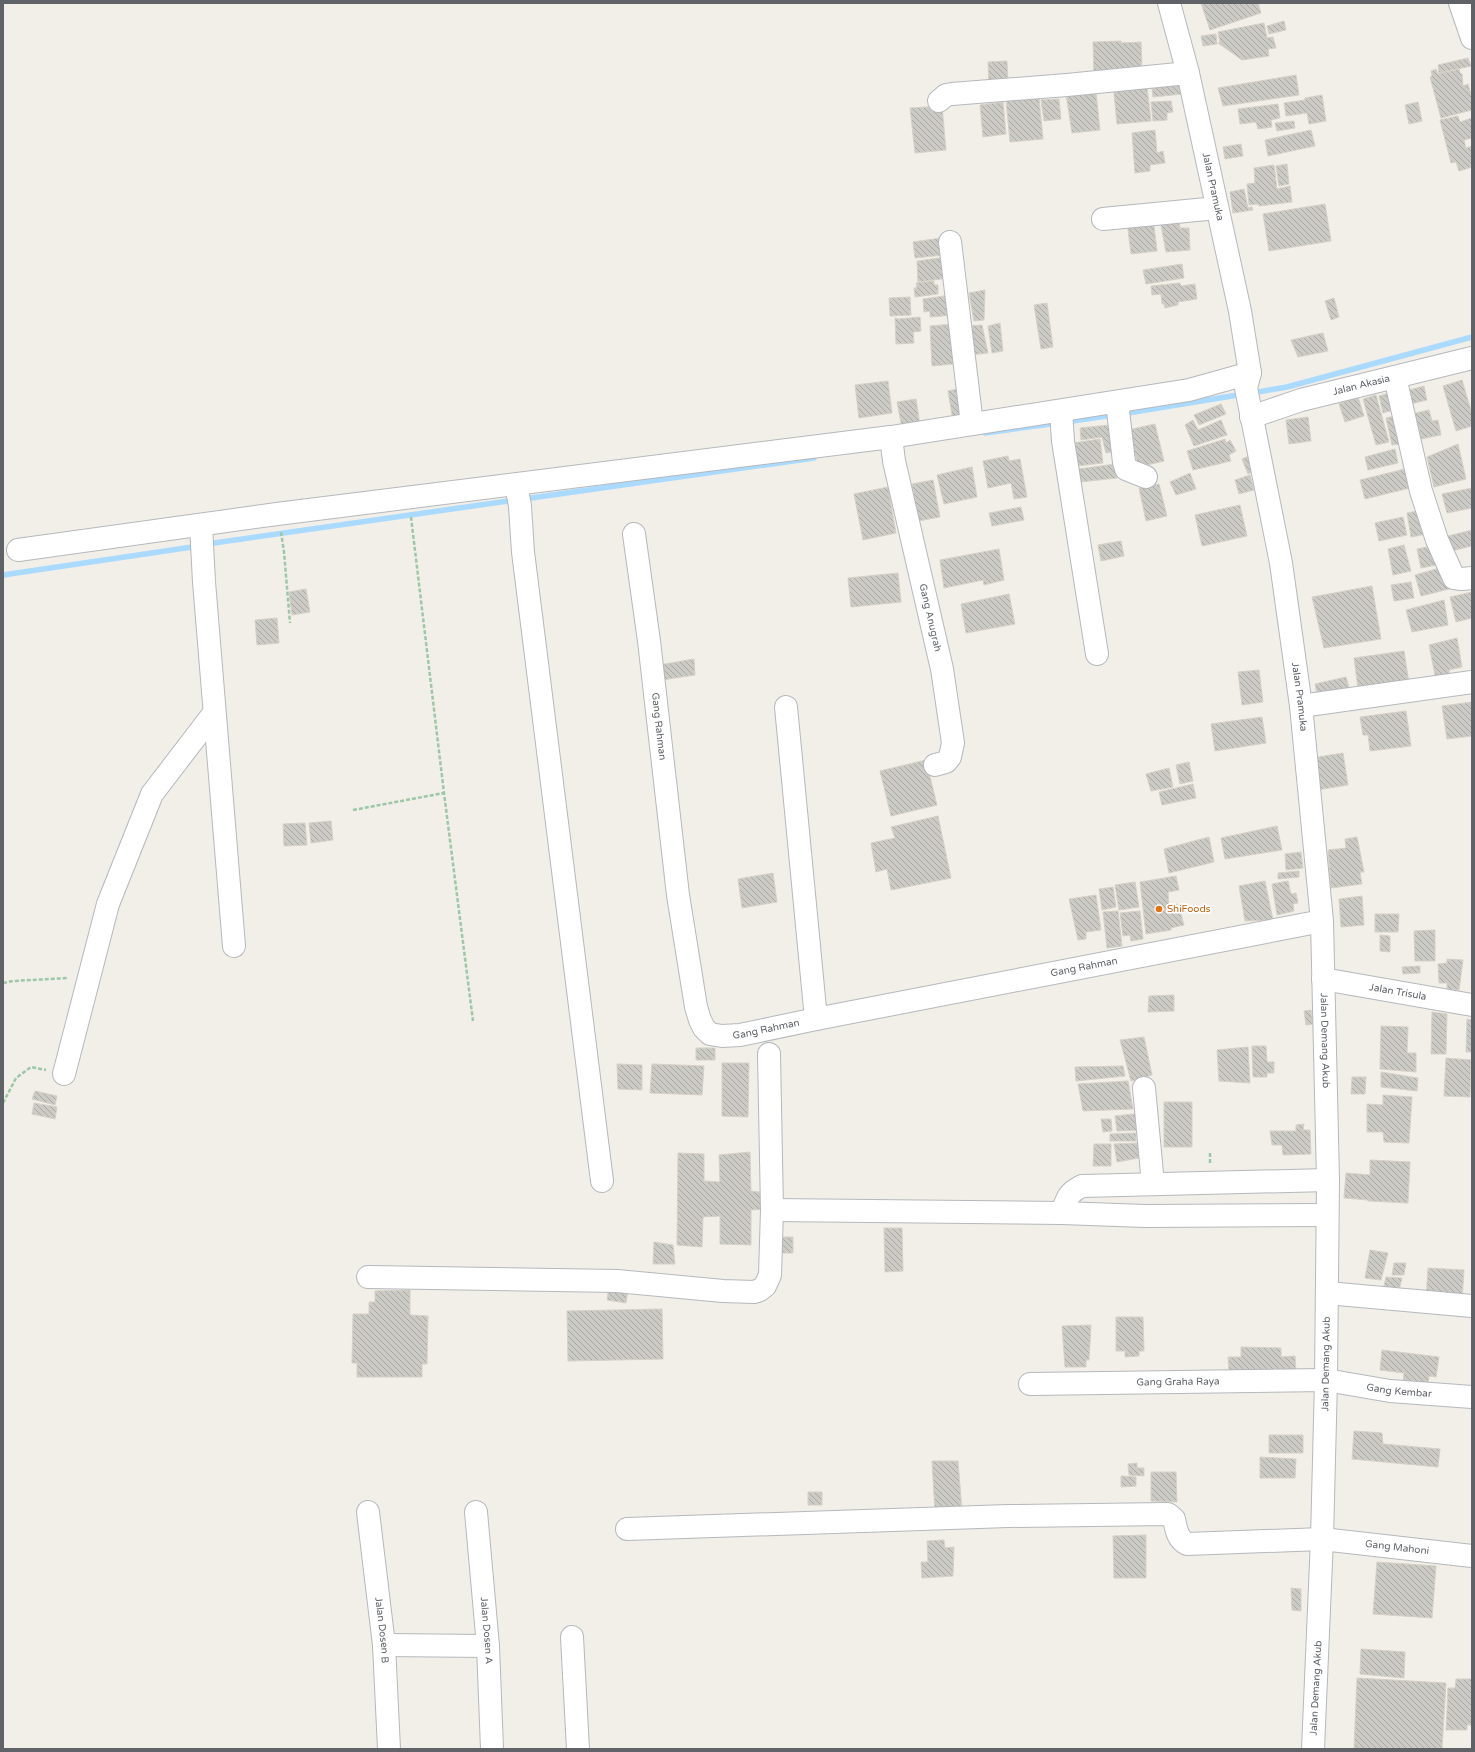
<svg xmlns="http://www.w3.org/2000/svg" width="1475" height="1752" viewBox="0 0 1475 1752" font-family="'Varela Round',sans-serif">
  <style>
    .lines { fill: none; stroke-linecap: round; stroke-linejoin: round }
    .stream { stroke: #aadaff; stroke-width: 5.5 }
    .building { fill: url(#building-back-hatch); stroke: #d6d1c6 }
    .minor-casing { stroke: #b5b8bc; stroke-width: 24 }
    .path { stroke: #9cc7a9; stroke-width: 2.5; stroke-dasharray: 4 2; stroke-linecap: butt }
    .minor { stroke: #fff; stroke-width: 22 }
    .food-dot { fill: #e8710a; stroke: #fff; stroke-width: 1.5 }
    .labels { text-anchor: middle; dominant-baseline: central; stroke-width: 3.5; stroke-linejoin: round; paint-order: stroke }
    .street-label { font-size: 10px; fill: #5f6368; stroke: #fff }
    .food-label { font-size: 10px; fill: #c56008; stroke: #fff; text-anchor: start }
  </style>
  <defs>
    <pattern id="building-back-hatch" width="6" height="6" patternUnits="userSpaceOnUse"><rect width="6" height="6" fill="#cccac5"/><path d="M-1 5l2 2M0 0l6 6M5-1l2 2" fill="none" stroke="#a9a8a4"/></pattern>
  </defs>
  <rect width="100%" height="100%" fill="#f1efe8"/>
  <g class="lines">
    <path class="stream" d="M 1252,393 L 1287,387 L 1472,337
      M 1122,414 L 1244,394
      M 1066,422 L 1113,415
      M 985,433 L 1058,423
      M 524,499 L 814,458
      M 207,544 L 515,500
      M 3,575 L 199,546"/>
  </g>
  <path class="building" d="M 1201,3 L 1258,3 L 1261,13 L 1210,30 Z
    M 1284,21 L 1286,30 L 1269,34 L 1267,26 Z
    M 1264,23 L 1267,38 L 1273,37 L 1276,48 L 1268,49 L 1269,56 L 1242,60 L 1218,43 L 1220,43 L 1218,32 Z
    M 1216,34 L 1217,44 L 1203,46 L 1201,36 Z
    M 1121,41 L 1121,43 L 1141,42 L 1142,68 L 1094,76 L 1093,42 Z
    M 1468,58 L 1471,66 L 1439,73 L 1438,65 Z
    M 1007,61 L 1008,83 L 989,84 L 988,62 Z
    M 1436,69 L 1438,74 L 1459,69 L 1460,73 L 1462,74 L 1463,86 L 1468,84 L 1472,98 L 1472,110 L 1441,118 L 1430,77 L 1432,76 L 1431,71 Z
    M 1296,75 L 1299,95 L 1223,106 L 1218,88 Z
    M 1178,77 L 1182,94 L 1153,97 L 1151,80 Z
    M 1146,79 L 1151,121 L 1117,124 L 1113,84 Z
    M 1096,92 L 1100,130 L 1072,133 L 1066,94 Z
    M 1322,95 L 1326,121 L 1309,124 L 1307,113 L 1286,116 L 1284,103 L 1305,100 L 1305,98 Z
    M 1039,98 L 1043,139 L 1010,142 L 1006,100 Z
    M 1059,99 L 1061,119 L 1044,121 L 1041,100 Z
    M 1171,101 L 1173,112 L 1167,113 L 1167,120 L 1153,121 L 1151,102 Z
    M 1003,102 L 1006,134 L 983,137 L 980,105 Z
    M 1418,102 L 1422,121 L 1409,124 L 1405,105 Z
    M 1278,104 L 1280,118 L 1271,120 L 1272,127 L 1258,129 L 1256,122 L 1240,124 L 1238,109 Z
    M 942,106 L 946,150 L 915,153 L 910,108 Z
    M 1458,116 L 1460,122 L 1472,118 L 1472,138 L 1464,140 L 1466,148 L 1472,146 L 1472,167 L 1459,171 L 1456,162 L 1451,163 L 1440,120 Z
    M 1294,121 L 1295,128 L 1277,131 L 1275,123 Z
    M 1155,130 L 1157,153 L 1163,151 L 1165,163 L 1150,165 L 1150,171 L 1135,173 L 1132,133 Z
    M 1311,130 L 1315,146 L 1268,156 L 1265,140 Z
    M 1241,144 L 1243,156 L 1225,159 L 1223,147 Z
    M 1287,164 L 1289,184 L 1279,186 L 1276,166 Z
    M 1274,165 L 1277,189 L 1290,186 L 1292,202 L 1259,206 L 1258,204 L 1249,205 L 1247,184 L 1255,183 L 1254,168 Z
    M 1244,189 L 1248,208 L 1252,207 L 1253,210 L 1233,213 L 1230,192 Z
    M 1325,204 L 1331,241 L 1269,251 L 1263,214 Z
    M 1178,216 L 1180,228 L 1189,228 L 1190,250 L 1166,252 L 1160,220 Z
    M 1153,218 L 1157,251 L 1131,254 L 1127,222 Z
    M 941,238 L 943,255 L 915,258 L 913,242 Z
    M 947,257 L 949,278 L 918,282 L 917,261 Z
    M 1182,264 L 1184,278 L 1146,284 L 1143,270 Z
    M 934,281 L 934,285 L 938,285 L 938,294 L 915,297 L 914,288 L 917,288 L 916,283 Z
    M 1180,283 L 1181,286 L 1195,284 L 1197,299 L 1178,302 L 1178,305 L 1165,308 L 1164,304 L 1162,304 L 1161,294 L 1152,295 L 1151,286 Z
    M 985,290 L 984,320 L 974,321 L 969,293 Z
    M 951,295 L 954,315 L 930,317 L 930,311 L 924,312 L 923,299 Z
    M 910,297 L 911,315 L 890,316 L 889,298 Z
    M 1334,298 L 1339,317 L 1331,320 L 1325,301 Z
    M 1047,303 L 1053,347 L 1041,349 L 1034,305 Z
    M 920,317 L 921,331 L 913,332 L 914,343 L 896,344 L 895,318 L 899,319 Z
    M 1000,323 L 1003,351 L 992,353 L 988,326 Z
    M 954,324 L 953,364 L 932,366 L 930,326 Z
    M 982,325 L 988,353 L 969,355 L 966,326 Z
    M 1323,333 L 1328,351 L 1298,357 L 1291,340 Z
    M 1462,380 L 1472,414 L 1472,426 L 1456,431 L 1443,386 Z
    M 888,381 L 892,413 L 859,418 L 855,385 Z
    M 1424,386 L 1427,400 L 1406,405 L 1402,392 Z
    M 962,388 L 967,419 L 953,421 L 948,391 Z
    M 1392,392 L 1397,409 L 1383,413 L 1379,396 Z
    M 1376,395 L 1389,442 L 1376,445 L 1363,399 Z
    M 1358,397 L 1364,416 L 1345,422 L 1339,404 Z
    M 916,399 L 920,425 L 902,428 L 897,402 Z
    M 1221,404 L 1226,414 L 1199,425 L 1194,415 Z
    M 1429,410 L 1432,421 L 1438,420 L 1441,435 L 1421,439 L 1419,427 L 1410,429 L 1407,415 Z
    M 1399,415 L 1406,443 L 1392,445 L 1386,418 Z
    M 1308,417 L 1311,441 L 1289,444 L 1286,420 Z
    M 1193,420 L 1198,430 L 1221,420 L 1227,435 L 1194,446 L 1185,425 Z
    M 1155,424 L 1164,461 L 1139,467 L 1128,430 Z
    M 1109,425 L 1117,451 L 1106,453 L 1102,437 L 1081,440 L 1080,428 Z
    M 1100,439 L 1103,463 L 1076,466 L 1073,443 Z
    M 1225,439 L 1226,443 L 1230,440 L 1236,451 L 1229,455 L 1231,461 L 1193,470 L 1187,451 Z
    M 1458,444 L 1466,479 L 1434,487 L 1427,457 Z
    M 1395,449 L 1398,463 L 1368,470 L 1365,457 Z
    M 1008,456 L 1009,461 L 1020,459 L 1027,497 L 1014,499 L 1011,483 L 988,488 L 983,461 Z
    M 1249,456 L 1255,471 L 1248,474 L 1242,459 Z
    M 1115,464 L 1117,478 L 1080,482 L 1079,469 Z
    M 972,467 L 977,497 L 944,504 L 937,475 Z
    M 1405,469 L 1410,488 L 1365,499 L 1360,480 Z
    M 1190,473 L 1196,489 L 1176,495 L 1170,482 Z
    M 1250,475 L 1254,490 L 1239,494 L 1235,480 Z
    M 933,480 L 940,517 L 918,521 L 912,484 Z
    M 1159,484 L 1167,516 L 1146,521 L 1139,488 Z
    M 888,487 L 896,533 L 863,540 L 854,494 Z
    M 1472,488 L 1472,508 L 1447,513 L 1442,494 Z
    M 1240,505 L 1247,536 L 1202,546 L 1195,515 Z
    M 1021,507 L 1024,520 L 992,526 L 989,513 Z
    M 1423,510 L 1427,534 L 1411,537 L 1407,513 Z
    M 1403,517 L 1407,535 L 1379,541 L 1375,523 Z
    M 1472,530 L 1472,546 L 1447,552 L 1444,537 Z
    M 1121,541 L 1124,556 L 1101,561 L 1098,545 Z
    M 1404,545 L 1411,571 L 1393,575 L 1388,549 Z
    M 1432,546 L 1436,565 L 1421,568 L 1417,549 Z
    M 999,549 L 1004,580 L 984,585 L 983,580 L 944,588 L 940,560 Z
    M 1443,567 L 1449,589 L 1421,596 L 1415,575 Z
    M 898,573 L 901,602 L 851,607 L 848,578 Z
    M 1411,582 L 1414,598 L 1394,601 L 1391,585 Z
    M 1372,586 L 1381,639 L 1324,648 L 1312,597 Z
    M 306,589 L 310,612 L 292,615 L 289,592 Z
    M 1472,592 L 1472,618 L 1456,622 L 1450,597 Z
    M 1009,594 L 1015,624 L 966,633 L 961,604 Z
    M 1444,600 L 1448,625 L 1412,632 L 1406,610 Z
    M 277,618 L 279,643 L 257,645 L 255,620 Z
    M 1457,638 L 1462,667 L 1449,670 L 1450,678 L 1436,680 L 1429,645 Z
    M 1404,651 L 1409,683 L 1358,688 L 1354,658 Z
    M 694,659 L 695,675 L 662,680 L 659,665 Z
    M 1259,670 L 1263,702 L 1242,705 L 1238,672 Z
    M 1346,677 L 1350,691 L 1318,699 L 1315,684 Z
    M 1472,702 L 1472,736 L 1447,739 L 1442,706 Z
    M 1406,711 L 1411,746 L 1370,751 L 1368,735 L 1363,735 L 1360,717 Z
    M 1262,717 L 1266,743 L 1215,751 L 1211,724 Z
    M 1343,753 L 1348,785 L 1317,790 L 1312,758 Z
    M 926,760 L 937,805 L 891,816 L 880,771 Z
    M 1189,762 L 1193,781 L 1180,784 L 1176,765 Z
    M 1169,768 L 1173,787 L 1151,791 L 1146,774 Z
    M 1193,784 L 1196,798 L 1162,805 L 1159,792 Z
    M 938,816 L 951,878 L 891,890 L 887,869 L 876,872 L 871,843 L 895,838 L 891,827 Z
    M 331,821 L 333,840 L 311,843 L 309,823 Z
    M 305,823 L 307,845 L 284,846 L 283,824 Z
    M 1277,826 L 1282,850 L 1225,859 L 1221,838 Z
    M 1209,837 L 1214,862 L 1169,873 L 1164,849 Z
    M 1357,837 L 1364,872 L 1360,872 L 1362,884 L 1331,888 L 1328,850 L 1346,848 L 1345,839 Z
    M 1301,852 L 1303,868 L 1286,870 L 1285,854 Z
    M 1299,871 L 1299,877 L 1278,879 L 1278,873 Z
    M 773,873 L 777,902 L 742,908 L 738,879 Z
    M 1176,876 L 1179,890 L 1168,892 L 1169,906 L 1178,904 L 1184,925 L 1171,928 L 1171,930 L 1146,934 L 1140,882 Z
    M 1265,881 L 1273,920 L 1245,921 L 1239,886 Z
    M 1288,881 L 1291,894 L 1296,893 L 1298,903 L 1293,904 L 1294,911 L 1277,915 L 1272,884 Z
    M 1135,882 L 1139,907 L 1119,910 L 1115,885 Z
    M 1113,887 L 1116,907 L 1102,910 L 1099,889 Z
    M 1096,895 L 1101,930 L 1086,932 L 1086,939 L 1078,940 L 1069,899 Z
    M 1362,896 L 1364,925 L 1341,927 L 1339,899 Z
    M 1118,911 L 1122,946 L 1107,948 L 1103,912 Z
    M 1140,911 L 1143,939 L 1131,941 L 1130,935 L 1123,936 L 1120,913 Z
    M 1375,914 L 1399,914 L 1398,932 L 1375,932 Z
    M 1435,930 L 1435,961 L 1415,961 L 1414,931 Z
    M 1380,935 L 1390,936 L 1390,952 L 1380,951 Z
    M 1447,959 L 1463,960 L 1459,990 L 1447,989 L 1447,983 L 1439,983 L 1438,964 L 1447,963 Z
    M 1420,966 L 1420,973 L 1403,974 L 1402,967 Z
    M 1174,995 L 1174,1011 L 1148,1012 L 1149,996 Z
    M 1311,1010 L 1313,1024 L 1306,1025 L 1304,1011 Z
    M 1432,1012 L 1447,1014 L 1446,1054 L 1431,1054 Z
    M 1467,1019 L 1472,1020 L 1472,1052 L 1466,1052 Z
    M 1381,1026 L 1408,1027 L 1407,1053 L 1416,1053 L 1416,1072 L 1380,1069 Z
    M 1144,1037 L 1152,1075 L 1131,1081 L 1120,1040 Z
    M 1252,1046 L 1266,1046 L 1267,1062 L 1274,1062 L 1274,1073 L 1267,1073 L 1267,1077 L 1253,1077 Z
    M 1248,1047 L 1250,1083 L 1219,1081 L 1217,1050 Z
    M 696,1048 L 715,1048 L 715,1060 L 696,1060 Z
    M 1446,1058 L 1471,1060 L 1470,1097 L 1444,1096 Z
    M 722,1063 L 749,1063 L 748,1117 L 722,1116 Z
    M 617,1064 L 642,1065 L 642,1090 L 618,1089 Z
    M 652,1064 L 704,1066 L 702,1095 L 650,1093 Z
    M 1123,1066 L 1125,1076 L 1076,1081 L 1075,1067 Z
    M 1381,1072 L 1418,1078 L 1417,1091 L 1381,1087 Z
    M 1352,1077 L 1366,1077 L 1365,1094 L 1351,1094 Z
    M 1128,1081 L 1133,1109 L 1083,1111 L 1078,1084 Z
    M 35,1091 L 57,1096 L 55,1105 L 32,1099 Z
    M 1383,1095 L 1412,1097 L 1409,1143 L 1384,1142 L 1383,1132 L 1367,1132 L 1367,1104 L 1383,1105 Z
    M 1164,1102 L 1192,1102 L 1192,1147 L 1164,1147 Z
    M 34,1103 L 57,1107 L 55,1119 L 32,1114 Z
    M 1143,1113 L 1145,1130 L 1117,1131 L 1115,1116 Z
    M 1101,1119 L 1111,1119 L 1112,1131 L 1103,1132 Z
    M 1304,1124 L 1303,1130 L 1310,1130 L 1311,1154 L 1283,1155 L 1282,1145 L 1272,1145 L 1270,1131 L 1296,1131 L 1296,1125 Z
    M 1136,1133 L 1136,1141 L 1110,1141 L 1110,1134 Z
    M 1138,1143 L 1139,1158 L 1117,1162 L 1114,1144 Z
    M 1094,1144 L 1111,1144 L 1111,1166 L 1093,1166 Z
    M 750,1152 L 751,1191 L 768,1193 L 768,1209 L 751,1210 L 751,1245 L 720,1244 L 720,1216 L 703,1217 L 702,1247 L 677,1245 L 678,1153 L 704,1154 L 704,1181 L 720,1182 L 719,1155 Z
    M 1370,1160 L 1410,1162 L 1408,1203 L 1368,1201 L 1368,1200 L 1344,1198 L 1346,1173 L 1370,1175 Z
    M 884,1228 L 902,1228 L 903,1271 L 885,1272 Z
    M 778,1237 L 793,1237 L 793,1253 L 778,1253 Z
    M 654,1242 L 673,1245 L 675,1264 L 653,1264 Z
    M 1370,1250 L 1388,1253 L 1381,1280 L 1365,1278 Z
    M 1394,1263 L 1406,1263 L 1404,1275 L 1392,1275 Z
    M 1428,1268 L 1464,1270 L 1462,1301 L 1426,1299 Z
    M 1386,1277 L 1402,1278 L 1399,1290 L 1383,1290 Z
    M 609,1287 L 628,1290 L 626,1303 L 607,1300 Z
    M 410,1290 L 410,1315 L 428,1316 L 427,1364 L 422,1364 L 422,1377 L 357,1377 L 357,1363 L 352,1363 L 353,1314 L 369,1314 L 369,1302 L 375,1302 L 375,1291 Z
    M 662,1309 L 663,1359 L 568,1361 L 567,1311 Z
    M 1116,1317 L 1143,1317 L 1144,1351 L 1139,1351 L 1139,1356 L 1125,1357 L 1125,1351 L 1116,1351 Z
    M 1091,1325 L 1089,1360 L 1086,1360 L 1086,1367 L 1065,1367 L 1062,1326 Z
    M 1241,1347 L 1281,1348 L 1281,1357 L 1295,1356 L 1296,1372 L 1229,1371 L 1228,1357 L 1241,1357 Z
    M 1382,1350 L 1439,1357 L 1436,1377 L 1429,1376 L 1428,1385 L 1403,1383 L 1404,1373 L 1380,1370 Z
    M 1354,1431 L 1382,1433 L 1383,1444 L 1440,1449 L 1438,1467 L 1352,1459 Z
    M 1269,1435 L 1303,1435 L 1303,1453 L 1269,1453 Z
    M 1260,1457 L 1296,1459 L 1295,1478 L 1260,1478 Z
    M 932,1461 L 958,1461 L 962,1511 L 935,1513 Z
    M 1137,1463 L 1137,1468 L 1144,1468 L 1144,1476 L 1129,1475 L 1128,1464 Z
    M 1151,1472 L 1176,1472 L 1177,1502 L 1151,1501 Z
    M 1121,1476 L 1136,1477 L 1136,1486 L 1121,1487 Z
    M 808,1492 L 822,1492 L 822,1505 L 808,1505 Z
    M 1146,1535 L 1146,1578 L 1114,1578 L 1113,1536 Z
    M 944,1540 L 945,1548 L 954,1547 L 953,1576 L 922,1578 L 921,1562 L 928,1562 L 927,1541 Z
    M 1377,1562 L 1436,1566 L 1432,1618 L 1373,1614 Z
    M 1291,1588 L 1301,1589 L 1301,1611 L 1292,1610 Z
    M 1361,1649 L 1405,1652 L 1404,1678 L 1360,1674 Z
    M 1357,1678 L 1446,1683 L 1442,1749 L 1354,1749 Z
    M 1456,1679 L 1472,1679 L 1472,1725 L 1467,1725 L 1467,1730 L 1446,1730 L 1448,1688 L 1455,1688 Z"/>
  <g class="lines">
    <g class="minor-casing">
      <g id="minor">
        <path id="s1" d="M 1169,3 L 1188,73 L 1240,311 L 1250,373 L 1246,388 L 1281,563 L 1301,706 L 1322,921 L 1328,1180 L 1326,1380 L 1322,1539 L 1313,1749"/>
        <path d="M 1460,3 L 1472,38"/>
        <path d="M 939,101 L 946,95 L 952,94 L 1067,85 L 1188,73"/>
        <path d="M 1103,219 L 1217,208"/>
        <path d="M 950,242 L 972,424"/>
        <path d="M 1395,377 L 1421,491 L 1437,540 L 1454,578 L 1462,579 L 1472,578"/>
        <path d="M 1117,402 L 1124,462 L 1126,469 L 1146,477"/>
        <path d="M 1061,411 L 1063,441 L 1097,654"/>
        <path id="s2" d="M 1251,417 L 1301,400 L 1472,358"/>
        <path id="s3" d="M 891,437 L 894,461 L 942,669 L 953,743 L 950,757 L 946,762 L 935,765"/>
        <path d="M 516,485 L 520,506 L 523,552 L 602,1181"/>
        <path d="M 201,525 L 204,582 L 234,946"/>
        <path id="s4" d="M 634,534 L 649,641 L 678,895 L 696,1007 L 700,1020 L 704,1028 L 710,1034 L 722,1036 L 740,1035 L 816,1019 L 1322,921"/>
        <path d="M 18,550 L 277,514 L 891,437 L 1189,390 L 1250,373"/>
        <path d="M 1301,706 L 1472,682"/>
        <path d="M 786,707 L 816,1019"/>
        <path id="s5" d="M 1323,979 L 1472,1005"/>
        <path d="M 64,1074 L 108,904 L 152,794 L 214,713"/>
        <path d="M 1144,1088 L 1153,1184"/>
        <path d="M 772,1210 L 1062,1213 L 1145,1216 L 1327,1215"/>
        <path d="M 1062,1213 C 1067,1198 1068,1193 1082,1186 L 1328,1180"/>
        <path d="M 368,1277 L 617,1281 L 723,1291 L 754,1292 L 760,1290 L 765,1286 L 770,1275 L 772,1210 L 769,1054"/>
        <path d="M 1327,1293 L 1472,1306"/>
        <path id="s6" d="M 1030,1384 L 1326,1380 L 1390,1391 L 1472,1397"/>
        <path id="s7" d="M 368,1512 L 384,1645 L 389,1749"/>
        <path id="s8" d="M 476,1512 L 488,1646 L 492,1749"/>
        <path id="s9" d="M 627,1529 L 1008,1516 L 1168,1514 L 1174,1519 C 1176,1528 1177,1539 1187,1544 L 1322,1539 L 1472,1556"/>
        <path d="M 572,1637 L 578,1749"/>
        <path d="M 384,1645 L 488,1646"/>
      </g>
    </g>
    <path class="path" d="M 411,517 L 444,793 L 473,1021
      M 281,532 L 284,552 L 290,623
      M 353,810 L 444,793
      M 3,983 L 13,981 L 68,978
      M 3,1103 L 16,1078 L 31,1067 L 46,1070
      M 1210,1153 L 1210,1165"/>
    <use href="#minor" class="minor"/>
  </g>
  <circle class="food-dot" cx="1159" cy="909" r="4"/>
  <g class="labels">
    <g class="street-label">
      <text stroke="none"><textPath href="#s1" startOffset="189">Jalan Pramuka</textPath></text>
      <text stroke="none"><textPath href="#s2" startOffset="115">Jalan Akasia</textPath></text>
      <text stroke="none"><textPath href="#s3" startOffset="185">Gang Anugrah</textPath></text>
      <text stroke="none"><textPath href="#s1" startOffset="708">Jalan Pramuka</textPath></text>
      <text stroke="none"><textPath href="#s4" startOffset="194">Gang Rahman</textPath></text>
      <text stroke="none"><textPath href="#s4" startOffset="889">Gang Rahman</textPath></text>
      <text stroke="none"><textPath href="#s5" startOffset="76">Jalan Trisula</textPath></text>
      <text stroke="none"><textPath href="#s4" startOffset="565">Gang Rahman</textPath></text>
      <text stroke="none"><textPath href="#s1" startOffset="1053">Jalan Demang Akub</textPath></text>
      <text transform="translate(1326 1364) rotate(-89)">Jalan Demang Akub</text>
      <text stroke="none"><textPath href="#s6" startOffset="148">Gang Graha Raya</textPath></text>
      <text stroke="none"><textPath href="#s6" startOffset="370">Gang Kembar</textPath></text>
      <text stroke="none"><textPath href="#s9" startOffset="789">Gang Mahoni</textPath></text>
      <text stroke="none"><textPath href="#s7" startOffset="119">Jalan Dosen B</textPath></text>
      <text stroke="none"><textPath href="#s8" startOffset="119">Jalan Dosen A</textPath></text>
      <text transform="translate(1316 1688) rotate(-87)">Jalan Demang Akub</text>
    </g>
    <g class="food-label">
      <text x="1167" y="909">ShiFoods</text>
    </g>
  </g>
  <rect width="1475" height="1752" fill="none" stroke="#5f6368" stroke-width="8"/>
</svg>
